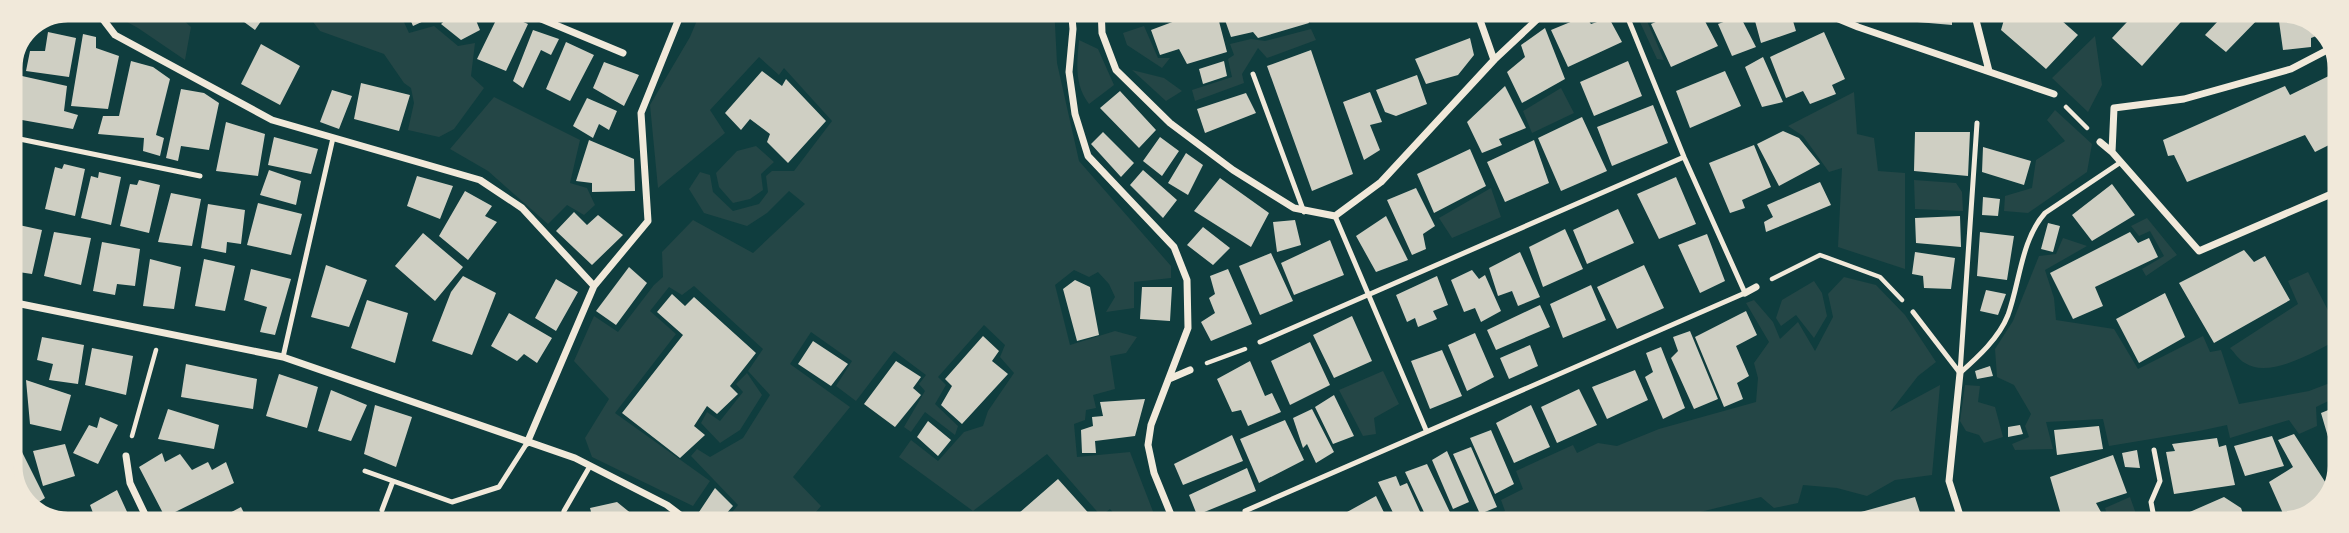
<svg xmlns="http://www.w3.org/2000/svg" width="2349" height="533" viewBox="0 0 2349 533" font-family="'IBM Plex Serif',serif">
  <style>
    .green { fill: #244646 }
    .building { fill: #cfcfc3 }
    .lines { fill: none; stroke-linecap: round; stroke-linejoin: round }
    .path { stroke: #f1e9da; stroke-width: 4.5 }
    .service { stroke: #f1e9da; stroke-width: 5 }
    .minor { stroke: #f1e9da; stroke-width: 7 }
    .rim { fill: none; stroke: #f1e9da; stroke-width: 9 }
  </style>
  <rect width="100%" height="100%" fill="#0f3d3e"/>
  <path class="green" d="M 104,5 L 169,7 L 191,27 L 185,60 L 138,28 L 107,11 Z
    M 300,5 L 396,5 L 409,33 L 434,26 L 458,46 L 475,43 L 471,76 L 484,88 L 454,129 L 439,137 L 408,130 L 414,103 L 411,88 L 404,83 L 384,54 L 320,31 Z
    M 703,6 L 1054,6 L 1057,63 L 1079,161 L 1171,266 L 1171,278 L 1134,282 L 1134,308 L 1106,312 L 1115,297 L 1109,284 L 1098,272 L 1089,277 L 1074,270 L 1055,285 L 1070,345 L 1115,331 L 1137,337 L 1126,353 L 1110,356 L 1115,389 L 1093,395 L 1096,408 L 1086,410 L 1085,420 L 1074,424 L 1077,457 L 1130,452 L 1159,527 L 1126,527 L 1110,509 L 1101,516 L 1047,454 L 973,511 L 899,457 L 911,440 L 938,461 L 964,432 L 983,426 L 988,411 L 1014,373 L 1000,357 L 1005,345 L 984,325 L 938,377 L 946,385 L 935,404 L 958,426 L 955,435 L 925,412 L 911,432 L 904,427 L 925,391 L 919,384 L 926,375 L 894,351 L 856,401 L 836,386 L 852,361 L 811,332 L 790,364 L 850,407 L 793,477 L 821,506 L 810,519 L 801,512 L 785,527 L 720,527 L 738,505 L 691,456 L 697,449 L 710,457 L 743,438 L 770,395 L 748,371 L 763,349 L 694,286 L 682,295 L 669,287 L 650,311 L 676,334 L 615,413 L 710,481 L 693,506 L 592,457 L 585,438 L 609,399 L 574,361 L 594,316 L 618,332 L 654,285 L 663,277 L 662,252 L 693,220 L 753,253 L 805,204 L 789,191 L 767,213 L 747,226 L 704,213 L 689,189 L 700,172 L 710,175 L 713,192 L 733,211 L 759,204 L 768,192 L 766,176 L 772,171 L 794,171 L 832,121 L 784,68 L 779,75 L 759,57 L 710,110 L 725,133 L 658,188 L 650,105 L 690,37 Z
    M 1647,6 L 1664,6 L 1673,9 L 1647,21 L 1664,60 L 1657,59 L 1639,20 Z
    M 1144,26 L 1158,58 L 1170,58 L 1162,68 L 1127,45 L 1123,33 Z
    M 1311,29 L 1316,40 L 1267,58 L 1258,48 L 1242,74 L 1244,83 L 1195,101 L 1192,90 L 1232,77 L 1228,59 L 1234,55 L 1230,44 L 1251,39 L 1265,41 Z
    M 2095,36 L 2102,85 L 2088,112 L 2052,78 Z
    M 1079,40 L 1098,49 L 1114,85 L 1089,104 C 1074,84 1077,63 1079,40 Z
    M 1132,70 L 1164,78 L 1182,91 L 1166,101 Z
    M 1561,88 L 1574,113 L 1532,133 L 1523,111 Z
    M 1854,92 L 1857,134 L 1874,138 L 1878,171 L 1905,173 L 1905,269 L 1838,247 L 1842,168 L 1829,172 L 1803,136 L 1788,126 Z
    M 494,97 L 580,140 L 570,183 L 587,188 L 595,205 L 584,215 L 567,205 L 548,224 L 488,171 L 450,149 Z
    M 2055,110 L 2092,144 L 2087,172 L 2028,213 L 2004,211 L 2005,196 L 2032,188 L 2036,160 L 2065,141 L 2047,120 Z
    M 756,146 L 774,162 L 761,174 L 763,190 L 750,199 L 733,203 L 719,187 L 716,173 L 737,151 Z
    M 1914,180 L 1956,183 L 1962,192 L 1963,211 L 1915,209 Z
    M 1491,188 L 1501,217 L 1452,238 L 1439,218 Z
    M 2147,218 L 2177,255 L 2146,276 L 2142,269 L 2164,256 L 2150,231 L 2139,236 L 2131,226 Z
    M 2063,238 L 2087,246 L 2045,270 L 2054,298 L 2056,320 L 2114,329 L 2138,369 L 2203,336 L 2210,352 L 2221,350 L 2239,404 L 2309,391 L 2343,378 L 2343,394 L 2316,407 L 2317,426 L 2299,434 L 2289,420 L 2230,438 L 2227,425 L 2199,431 L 2109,446 L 2103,419 L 2046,422 L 2053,449 L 2015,450 L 2012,444 L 2029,437 L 2025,426 L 2031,414 L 2014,385 L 1997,377 L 1995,349 L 2013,321 L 2039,256 L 2056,254 Z
    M 2308,272 L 2342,337 C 2320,349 2270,380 2245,363 C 2239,360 2234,352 2230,348 L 2298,304 L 2288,281 Z
    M 1844,277 L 1876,285 L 1905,315 L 1936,362 L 1918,376 L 1890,412 L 1940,385 L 1932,475 L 1895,480 L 1867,496 L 1837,488 L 1803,485 L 1798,503 L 1774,508 L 1761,497 L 1680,517 L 1672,527 L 1474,527 L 1505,511 L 1501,500 L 1523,489 L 1516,471 L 1573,445 L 1577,453 L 1598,443 L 1617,446 L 1659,429 L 1756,402 L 1758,378 L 1754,363 L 1769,342 L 1746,303 L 1754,300 L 1773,322 L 1780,339 L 1798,322 L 1815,351 L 1833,317 L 1828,294 Z
    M 1814,281 L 1822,293 L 1827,316 L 1814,338 L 1796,315 L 1781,326 L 1776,318 L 1782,300 Z
    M 1383,371 L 1399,404 L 1374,418 L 1376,434 L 1363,436 L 1339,390 Z
    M 747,373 L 762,395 L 740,430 L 720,443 L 701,423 L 707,412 L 720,421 L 743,392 L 736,384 Z
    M 1965,385 L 1980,386 L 1978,402 L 1995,407 L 2003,437 L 1984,443 L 1979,435 L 1966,431 L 1960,421 Z
    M 2130,497 L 2141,528 L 2111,528 L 2105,508 Z"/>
  <path class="building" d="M 221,5 L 272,5 L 255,30 Z
    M 404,5 L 437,5 L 441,13 L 413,26 Z
    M 446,5 L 484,5 L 475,18 L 480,30 L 461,40 L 441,24 L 451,15 Z
    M 593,6 L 621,6 L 615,22 L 590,12 Z
    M 630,6 L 667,6 L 662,20 L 629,9 Z
    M 1215,6 L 1227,52 L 1187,64 L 1179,49 L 1160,55 L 1151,30 Z
    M 1220,6 L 1302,6 L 1309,23 L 1258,38 L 1253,32 L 1231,37 Z
    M 1693,6 L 1697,6 L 1718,46 L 1671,67 L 1651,24 Z
    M 1895,6 L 1952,6 L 1952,25 L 1894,20 Z
    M 2008,6 L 2045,6 L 2078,35 L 2046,69 L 2001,30 Z
    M 2060,6 L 2092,6 L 2079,22 Z
    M 2142,6 L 2195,6 L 2142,66 L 2112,38 Z
    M 2232,6 L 2258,7 L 2264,13 L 2226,52 L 2205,35 Z
    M 2277,7 L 2294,7 L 2325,24 L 2326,32 L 2311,38 L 2311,47 L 2283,50 Z
    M 1790,11 L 1796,31 L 1761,43 L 1755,21 Z
    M 500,12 L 528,24 L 506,71 L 477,59 Z
    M 1585,16 L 1591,24 L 1609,18 L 1622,42 L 1568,67 L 1551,30 Z
    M 1740,16 L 1756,47 L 1732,56 L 1718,24 Z
    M 1545,28 L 1565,79 L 1522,103 L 1507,72 L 1525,57 L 1521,45 Z
    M 533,30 L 559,39 L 551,55 L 541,50 L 523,88 L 513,81 Z
    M 48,32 L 76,38 L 69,77 L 26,71 L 30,51 L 45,51 Z
    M 1824,32 L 1845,79 L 1832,85 L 1836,94 L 1810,104 L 1803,91 L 1786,98 L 1770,57 Z
    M 83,34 L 96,37 L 96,48 L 119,56 L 108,109 L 71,106 Z
    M 1470,38 L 1474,55 L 1458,75 L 1426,84 L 1415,59 Z
    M 566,42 L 594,55 L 570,101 L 546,89 Z
    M 261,44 L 300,66 L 280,105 L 241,84 Z
    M 1311,50 L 1353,174 L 1312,191 L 1267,66 Z
    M 1763,57 L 1783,102 L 1762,107 L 1745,67 Z
    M 131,61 L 153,67 L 170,79 L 156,135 L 164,138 L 160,156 L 143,151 L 144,138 L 98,134 L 103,116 L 119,116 Z
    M 1224,61 L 1227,76 L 1203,84 L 1199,69 Z
    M 1628,61 L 1642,96 L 1594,116 L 1580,82 Z
    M 604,62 L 639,75 L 624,106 L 593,88 Z
    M 2343,69 L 2343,138 L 2315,152 L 2305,135 L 2187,182 L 2174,155 L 2168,156 L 2163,140 L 2285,86 L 2290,95 Z
    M 762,71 L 782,86 L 786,79 L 826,121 L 788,163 L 767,142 L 770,134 L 750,119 L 741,130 L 725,113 Z
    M 1725,71 L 1741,106 L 1690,128 L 1676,91 Z
    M 13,74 L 67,86 L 64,111 L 78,115 L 73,129 L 5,117 L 5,105 Z
    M 1417,75 L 1427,104 L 1396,116 L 1385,112 L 1376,90 Z
    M 361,83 L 410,95 L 399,131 L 354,119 Z
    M 1505,86 L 1526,128 L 1499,139 L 1502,145 L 1482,153 L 1467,122 Z
    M 181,89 L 204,93 L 219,103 L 209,150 L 181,146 L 178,161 L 166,158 Z
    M 332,90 L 352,96 L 339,129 L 320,122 Z
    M 1120,91 L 1156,130 L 1139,148 L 1100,108 Z
    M 1370,92 L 1382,122 L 1370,125 L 1380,150 L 1364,160 L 1343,102 Z
    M 1246,93 L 1256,113 L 1205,133 L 1197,109 Z
    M 587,98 L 617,111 L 609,130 L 599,124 L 593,138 L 573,126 Z
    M 1653,105 L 1668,143 L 1612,166 L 1597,127 Z
    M 1582,117 L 1607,171 L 1561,191 L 1538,138 Z
    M 226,122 L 265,134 L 258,176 L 216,171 Z
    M 1783,131 L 1799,138 L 1820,164 L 1779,186 L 1757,144 Z
    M 1103,132 L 1134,163 L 1121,177 L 1091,144 Z
    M 1915,132 L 1970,132 L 1968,176 L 1914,171 Z
    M 274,137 L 318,149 L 311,174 L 268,165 Z
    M 1160,137 L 1179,151 L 1162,176 L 1143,161 Z
    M 589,140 L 634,159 L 635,191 L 592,192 L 592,183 L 576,181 Z
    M 1534,140 L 1549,183 L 1505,202 L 1487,162 Z
    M 1754,145 L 1771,187 L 1742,200 L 1745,208 L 1730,213 L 1709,163 Z
    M 1983,147 L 2031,161 L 2024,185 L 1982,172 Z
    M 1470,149 L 1486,186 L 1434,213 L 1417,174 Z
    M 1186,153 L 1203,165 L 1188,195 L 1168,183 Z
    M 64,164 L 85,169 L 75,216 L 45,209 L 55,167 L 62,169 Z
    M 269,170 L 301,181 L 296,205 L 260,195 Z
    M 1143,170 L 1177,200 L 1163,218 L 1130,185 Z
    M 99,172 L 121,177 L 111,225 L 81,218 L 91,176 L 98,178 Z
    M 417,176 L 453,186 L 440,219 L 407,206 Z
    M 1676,177 L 1696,224 L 1659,239 L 1637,194 Z
    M 1220,178 L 1269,213 L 1251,247 L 1194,211 Z
    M 139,180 L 160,185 L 149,233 L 120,226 L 130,184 L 137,185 Z
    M 1820,182 L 1831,205 L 1766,232 L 1764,222 L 1773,217 L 1767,205 Z
    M 2112,184 L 2135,215 L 2092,241 L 2072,215 Z
    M 1416,188 L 1435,226 L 1423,234 L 1426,249 L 1412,255 L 1387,200 Z
    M 465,191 L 492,206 L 485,216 L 497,222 L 468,260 L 439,236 Z
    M 171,193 L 201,199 L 192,246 L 158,242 Z
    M 1983,197 L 2000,199 L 1998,216 L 1982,215 Z
    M 258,203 L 302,214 L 291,255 L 247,245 Z
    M 208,204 L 245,210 L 241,244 L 227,242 L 226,253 L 201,248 Z
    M 1618,209 L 1634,243 L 1587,264 L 1573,230 Z
    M 574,212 L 587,225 L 598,215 L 623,235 L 592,265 L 556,231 Z
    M 1386,216 L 1408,260 L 1376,272 L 1356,236 Z
    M 1960,216 L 1961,247 L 1916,243 L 1915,218 Z
    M 1295,220 L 1301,245 L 1277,252 L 1273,222 Z
    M 5,222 L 42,230 L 32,274 L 5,270 Z
    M 2048,223 L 2060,226 L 2053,252 L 2041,249 Z
    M 1203,227 L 1230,248 L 1213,265 L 1187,245 Z
    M 1565,229 L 1583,269 L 1543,287 L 1529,247 Z
    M 54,232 L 91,238 L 81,285 L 44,276 Z
    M 1980,232 L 2014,236 L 2007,280 L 1977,276 Z
    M 2130,232 L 2138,243 L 2149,238 L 2158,257 L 2095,287 L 2103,306 L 2073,319 L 2050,273 Z
    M 423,233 L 463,267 L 435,301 L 395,266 Z
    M 1707,234 L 1725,281 L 1700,293 L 1678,245 Z
    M 2343,238 L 2343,276 L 2329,245 Z
    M 1330,240 L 1344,275 L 1294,295 L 1281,263 Z
    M 102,242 L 140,249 L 135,286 L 117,284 L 115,295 L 93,291 Z
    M 2244,250 L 2254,262 L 2265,256 L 2290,300 L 2214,343 L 2179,283 Z
    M 1520,252 L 1540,297 L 1518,306 L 1512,291 L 1498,296 L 1489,268 Z
    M 1915,252 L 1955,258 L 1951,289 L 1924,288 L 1923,276 L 1912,274 Z
    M 1271,253 L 1293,301 L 1260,315 L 1239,266 Z
    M 150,259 L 181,267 L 174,309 L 143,306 Z
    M 204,259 L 235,266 L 225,311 L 195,306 Z
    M 326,265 L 367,280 L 349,327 L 311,317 Z
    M 1644,265 L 1664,308 L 1617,329 L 1597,287 Z
    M 629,267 L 647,283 L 616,325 L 596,311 Z
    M 251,269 L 291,279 L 275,335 L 260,332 L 267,307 L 244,300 Z
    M 1228,269 L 1252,324 L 1211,341 L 1201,322 L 1215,313 L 1209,298 L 1215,294 L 1210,276 Z
    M 1472,270 L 1479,279 L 1485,275 L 1501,311 L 1481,322 L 1475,308 L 1464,312 L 1451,280 Z
    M 463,276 L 496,293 L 472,355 L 432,341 L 451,292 Z
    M 1437,276 L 1448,305 L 1433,311 L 1437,319 L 1418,327 L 1415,318 L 1407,322 L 1396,295 Z
    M 556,279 L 578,292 L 556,331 L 535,318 Z
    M 1075,280 L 1090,287 L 1099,335 L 1077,341 L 1063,289 Z
    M 1591,285 L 1606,320 L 1563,338 L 1550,304 Z
    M 1142,287 L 1172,287 L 1170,321 L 1140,319 Z
    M 1986,290 L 2006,294 L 1998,315 L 1980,311 Z
    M 2165,293 L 2185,337 L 2139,363 L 2116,319 Z
    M 672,294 L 685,306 L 694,297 L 756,353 L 730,386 L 738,394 L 717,414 L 707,406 L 694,426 L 705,435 L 680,458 L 622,413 L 683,335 L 657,312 Z
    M 367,300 L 408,313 L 395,363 L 351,348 Z
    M 1540,305 L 1550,327 L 1496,350 L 1487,330 Z
    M 1746,311 L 1757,335 L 1736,346 L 1749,376 L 1737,383 L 1743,399 L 1724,407 L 1695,337 Z
    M 509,313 L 552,338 L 537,363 L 524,354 L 517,361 L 491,346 Z
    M 1352,316 L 1372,361 L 1334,378 L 1313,335 Z
    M 1690,331 L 1718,399 L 1694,409 L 1671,358 L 1678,351 L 1673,337 Z
    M 1475,333 L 1494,377 L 1467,391 L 1448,345 Z
    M 983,336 L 999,351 L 992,361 L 1008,374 L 962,424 L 941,405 L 952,386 L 945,379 Z
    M 42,337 L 84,345 L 78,384 L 49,380 L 53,364 L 37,360 Z
    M 813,341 L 848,364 L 831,386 L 798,364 Z
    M 1310,342 L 1330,385 L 1290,405 L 1271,361 Z
    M 1530,345 L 1538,366 L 1509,379 L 1500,358 Z
    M 1661,347 L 1685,408 L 1663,419 L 1645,377 L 1653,372 L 1646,353 Z
    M 92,348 L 133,356 L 126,395 L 85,385 Z
    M 1442,350 L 1462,396 L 1430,409 L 1411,361 Z
    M 896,361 L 921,377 L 913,388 L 921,395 L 895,427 L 864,404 Z
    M 1250,361 L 1265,396 L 1272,393 L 1281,412 L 1248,426 L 1241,410 L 1232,412 L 1217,379 Z
    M 186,364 L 257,379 L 253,409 L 181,397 Z
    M 1990,366 L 1993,376 L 1977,379 L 1975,371 Z
    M 1635,370 L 1648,400 L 1607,419 L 1592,387 Z
    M 279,374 L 318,387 L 307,428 L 266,416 Z
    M 26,380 L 71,395 L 61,431 L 30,424 Z
    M 1579,389 L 1597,425 L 1557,443 L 1541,407 Z
    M 331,390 L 367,405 L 351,441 L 318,431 Z
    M 1334,395 L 1354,436 L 1333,444 L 1315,407 Z
    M 1145,399 L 1135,436 L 1095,441 L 1096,453 L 1082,453 L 1081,430 L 1093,426 L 1092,417 L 1103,416 L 1100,402 Z
    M 2343,404 L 2342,478 L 2341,481 L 2321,413 Z
    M 375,405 L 412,417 L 396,467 L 364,454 Z
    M 1531,405 L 1550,447 L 1514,463 L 1496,423 Z
    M 168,409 L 219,425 L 214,449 L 158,439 Z
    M 1312,409 L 1334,452 L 1316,463 L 1307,444 L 1303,448 L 1293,418 Z
    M 100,417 L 118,425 L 98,464 L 73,453 L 89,425 L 97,428 Z
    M 1285,420 L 1304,460 L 1259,483 L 1240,439 Z
    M 928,421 L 951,440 L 938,456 L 917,437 Z
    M 2020,425 L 2023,434 L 2008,437 L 2008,427 Z
    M 2099,426 L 2103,449 L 2057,455 L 2054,430 Z
    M 1491,430 L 1514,484 L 1495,494 L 1470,438 Z
    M 2294,434 L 2333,494 L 2331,498 L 2285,518 L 2269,482 L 2293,467 L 2278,440 Z
    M 1232,435 L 1243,461 L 1183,485 L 1174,464 Z
    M 2272,436 L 2284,466 L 2245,476 L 2234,446 Z
    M 2217,438 L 2219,447 L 2226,445 L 2235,485 L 2174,494 L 2166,452 L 2175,451 L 2172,444 Z
    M 65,444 L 75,476 L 43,486 L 33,451 Z
    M 1471,447 L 1497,507 L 1480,514 L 1453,454 Z
    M 20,448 L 45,498 L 27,510 L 23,508 L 6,473 L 6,454 Z
    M 2137,450 L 2140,468 L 2125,467 L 2122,453 Z
    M 1447,451 L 1469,502 L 1453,509 L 1432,460 Z
    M 162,453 L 165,462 L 180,454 L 192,470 L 208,462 L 212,470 L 226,462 L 234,483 L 165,517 L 139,467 Z
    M 2113,455 L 2127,493 L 2096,503 L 2101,512 L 2064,525 L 2050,477 Z
    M 1427,464 L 1457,527 L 1431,527 L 1405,472 Z
    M 1247,468 L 1256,491 L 1197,515 L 1189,495 Z
    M 1396,476 L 1400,486 L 1407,483 L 1427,527 L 1400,527 L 1378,482 Z
    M 1058,479 L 1093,518 L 1083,527 L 1003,527 Z
    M 715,488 L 733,506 L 717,524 L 699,512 Z
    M 117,490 L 134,527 L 98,526 L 90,505 Z
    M 1376,496 L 1391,527 L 1342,527 L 1338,517 Z
    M 1915,497 L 1925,528 L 1807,527 Z
    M 2224,497 L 2241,508 L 2248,528 L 2179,528 L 2176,518 Z
    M 617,502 L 638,519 L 642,527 L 595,527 L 590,508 Z
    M 241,507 L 251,527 L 203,527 Z
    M 827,514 L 841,527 L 816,527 Z
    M 70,516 L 91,519 L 94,526 L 66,526 Z
    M 1316,517 L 1319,524 L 1329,520 L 1332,527 L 1295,527 Z
    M 2054,517 L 2058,528 L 2020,528 L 2020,527 Z"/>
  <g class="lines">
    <path class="path" d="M 2066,107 L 2087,128
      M 1772,279 L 1820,255 L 1880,277 L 1902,300
      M 1207,363 L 1245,349
      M 132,436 L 156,350
      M 1204,527 L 1229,517"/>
    <path class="service" d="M 1253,74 L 1304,212
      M 5,136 L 200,176
      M 1335,216 L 1426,430
      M 1913,312 L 1960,373
      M 1260,342 L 1684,157
      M 283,357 L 333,138
      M 1960,373 C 1978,357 1999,338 2008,315 C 2020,282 2021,240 2045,213 L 2121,162
      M 1960,373 L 1977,123
      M 6,394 L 11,426 L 6,429
      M 2154,450 L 2160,481 L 2151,502 L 2156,528
      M 365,471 L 452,502 L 499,487 L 527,443
      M 382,510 L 393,481
      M 1245,511 L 1745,293 L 1684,157 L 1623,6
      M 561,527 L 564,511 L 590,466"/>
    <path class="minor" d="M 92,5 L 115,35 L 272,120 L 480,180 L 522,208 L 594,286
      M 510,6 L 623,53
      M 1071,6 L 1073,29 L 1069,72 L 1075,114 L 1088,156 L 1174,247 L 1187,280 L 1188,328 L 1151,425 L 1148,445 L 1154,473 L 1176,527
      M 1101,6 L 1102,33 L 1116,70 L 1170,123 L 1233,170 L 1294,208 L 1335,216 L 1381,182 L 1494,60 L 1546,11 L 1564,6
      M 1475,6 L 1494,60
      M 1807,6 L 1858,27 L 2054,94
      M 1968,6 L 1976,20 L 1989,71
      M 1478,14 L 1502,6
      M 541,19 L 545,6
      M 2337,45 L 2291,69 L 2184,99 L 2114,108 L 2112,152 L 2199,251 L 2343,189
      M 2100,142 L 2112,152
      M 1745,293 L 1756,287
      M 6,301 L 283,357 L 575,458 L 667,505 L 696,527
      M 1960,373 L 1949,481 L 1964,528
      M 1169,379 L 1190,370
      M 527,443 L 594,286 L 648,221 L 641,113 L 684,6
      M 126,456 L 130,483 L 151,527"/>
  </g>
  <path d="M0 0H2349V533H0ZM68 18H2282A50 50 0 0 1 2332 68V466A50 50 0 0 1 2282 516H68A50 50 0 0 1 18 466V68A50 50 0 0 1 68 18Z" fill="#f1e9da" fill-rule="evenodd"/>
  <path class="rim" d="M68 18H2282A50 50 0 0 1 2332 68V466A50 50 0 0 1 2282 516H68A50 50 0 0 1 18 466V68A50 50 0 0 1 68 18Z"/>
</svg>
